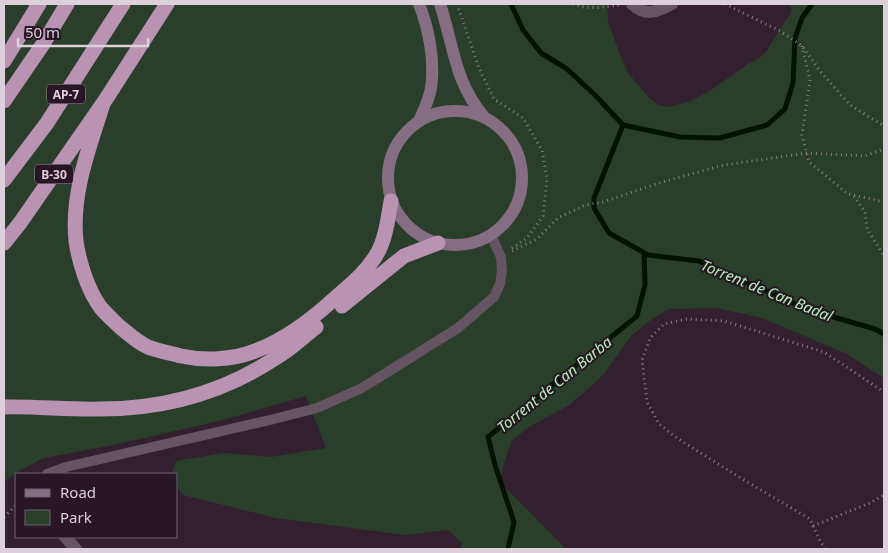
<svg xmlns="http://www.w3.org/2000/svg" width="888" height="553" viewBox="0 0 888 553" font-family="'Noto Sans',sans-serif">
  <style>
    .green { fill: #2a3f2b }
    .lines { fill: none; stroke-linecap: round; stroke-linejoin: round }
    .stream { stroke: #001201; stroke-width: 5 }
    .path { stroke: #8b7c88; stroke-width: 3; stroke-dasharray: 1 4; stroke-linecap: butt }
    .lane { stroke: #655461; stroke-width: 10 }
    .street { stroke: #655461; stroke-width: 12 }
    .secondary { stroke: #876d82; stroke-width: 12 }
    .highway { stroke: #ba92b2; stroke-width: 15 }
    .labels { text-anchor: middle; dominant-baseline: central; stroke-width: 4; stroke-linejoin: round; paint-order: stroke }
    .shield { fill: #281625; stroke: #a698a4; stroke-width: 1 }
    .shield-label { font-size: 12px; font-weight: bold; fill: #dcd0da }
    .water-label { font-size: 15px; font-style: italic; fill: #b4efb7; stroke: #281625 }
  </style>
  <rect width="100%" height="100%" fill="#32202f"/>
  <path class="green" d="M 4,4 L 607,4 L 608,22 L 619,52 L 628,73 L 650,99 L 658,105 L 669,107 L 691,101 L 711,90 L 748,64 L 758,59 L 766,52 L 791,12 L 791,4 L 884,4 L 884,378 L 847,354 L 762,318 L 717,308 L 669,309 L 649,321 L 632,335 L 604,374 L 587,390 L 569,405 L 529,427 L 511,441 L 499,481 L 566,549 L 460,549 L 462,543 L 448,530 L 405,535 L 276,518 L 183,495 L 176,485 L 176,474 L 172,474 L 176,461 L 224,453 L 271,457 L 326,448 L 306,396 L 223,420 L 118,444 L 44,458 L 15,473 L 4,482 Z"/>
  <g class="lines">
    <path class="stream" d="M 511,4 L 523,30 L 541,53 L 567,69 L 595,95 L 623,125
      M 623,125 L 594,198 L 594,208 L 609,233 L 648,255 L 699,261 L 809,310 L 875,329 L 884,334
      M 623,125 L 680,137 L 720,138 L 767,125 L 785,109 L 793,83 L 795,38 L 802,18 L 812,4
      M 508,549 L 514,522 L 495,465 L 488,437 L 637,316 L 645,285 L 644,253"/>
    <path class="path" d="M 457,4 L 479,68 L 494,99 L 523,118 L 542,150 L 547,179 L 543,216 L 527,238 L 511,249
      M 573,4 C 587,10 605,7 619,5
      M 725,4 L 780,31 L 802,46 L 820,71 L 850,105 L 884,126
      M 802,46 L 810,80 L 802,135 L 809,162 L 848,194 L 884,202
      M 854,196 L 865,212 L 867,229 L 884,256
      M 512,251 L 537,239 L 558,218 L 585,205 L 603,202 L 662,182 L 724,165 L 807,153 L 864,156 L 884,149
      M 4,517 L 16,505
      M 813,526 L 870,503 L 884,495
      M 825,549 L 819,539 L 810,519 L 734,474 L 677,438 L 659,424 L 647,402 L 642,360 L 650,338 L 664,324 L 687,319 L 724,321 L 824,352 L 884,392"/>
    <path class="lane" d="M 47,474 L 66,467 L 270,420 L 317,408 L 362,388 L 458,328 L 494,297 L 500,284 L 502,271 L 501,257 L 491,235"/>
    <path class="street" d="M 632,4 C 646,17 657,12 672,4
      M 65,537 L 76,549"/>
    <path class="secondary" d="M 440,4 C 454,46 454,82 485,118
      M388 178a67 67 0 1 1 134 0a67 67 0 1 1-134 0Z
      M 419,121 C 424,110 429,100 431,88 C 435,61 429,29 419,4"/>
    <path class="highway" d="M 4,61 L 39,4
      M 4,101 L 43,44 L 67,4
      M 103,104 C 89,148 71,194 76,241 C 79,262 88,291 101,308 C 107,315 114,321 120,327 C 129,334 137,342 148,347 C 158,351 170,353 181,356 C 204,361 232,360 255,351 C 285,340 311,320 334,299 C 350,285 367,272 378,252 C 386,237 388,218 391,201
      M 4,180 L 47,123 L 123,4
      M 4,243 L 20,223 L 106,99 L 167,4
      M 342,306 L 404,256 L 438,243
      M 4,407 C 36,406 68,410 100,409 C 164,409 223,393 277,357 C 291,349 303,337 316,327"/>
  </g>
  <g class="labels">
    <g class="shield">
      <rect x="47" y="84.5" width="38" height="19" rx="4"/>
      <rect x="35" y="164.5" width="38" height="19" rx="4"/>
    </g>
    <g class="shield-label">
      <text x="66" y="94">AP-7</text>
      <text x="54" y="174">B-30</text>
    </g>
    <g class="water-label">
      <text transform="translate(767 290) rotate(22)">Torrent de Can Badal</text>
      <text transform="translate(554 384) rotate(-39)">Torrent de Can Barba</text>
    </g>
  </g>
  <rect width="888" height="553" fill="none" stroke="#dcd0da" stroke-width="10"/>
  <rect x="15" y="473" width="162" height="65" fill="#281625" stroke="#70606d"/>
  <rect x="25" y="489" width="25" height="8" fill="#876d82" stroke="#70606d"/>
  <text x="60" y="498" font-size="15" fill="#dcd0da">Road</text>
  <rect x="25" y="510" width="25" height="15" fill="#2a3f2b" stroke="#70606d"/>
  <text x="60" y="523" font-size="15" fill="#dcd0da">Park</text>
  <path d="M18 38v8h130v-8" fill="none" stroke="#dcd0da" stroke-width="2.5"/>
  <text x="25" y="38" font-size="15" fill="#dcd0da" stroke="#281625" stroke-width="4" paint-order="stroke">50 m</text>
</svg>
